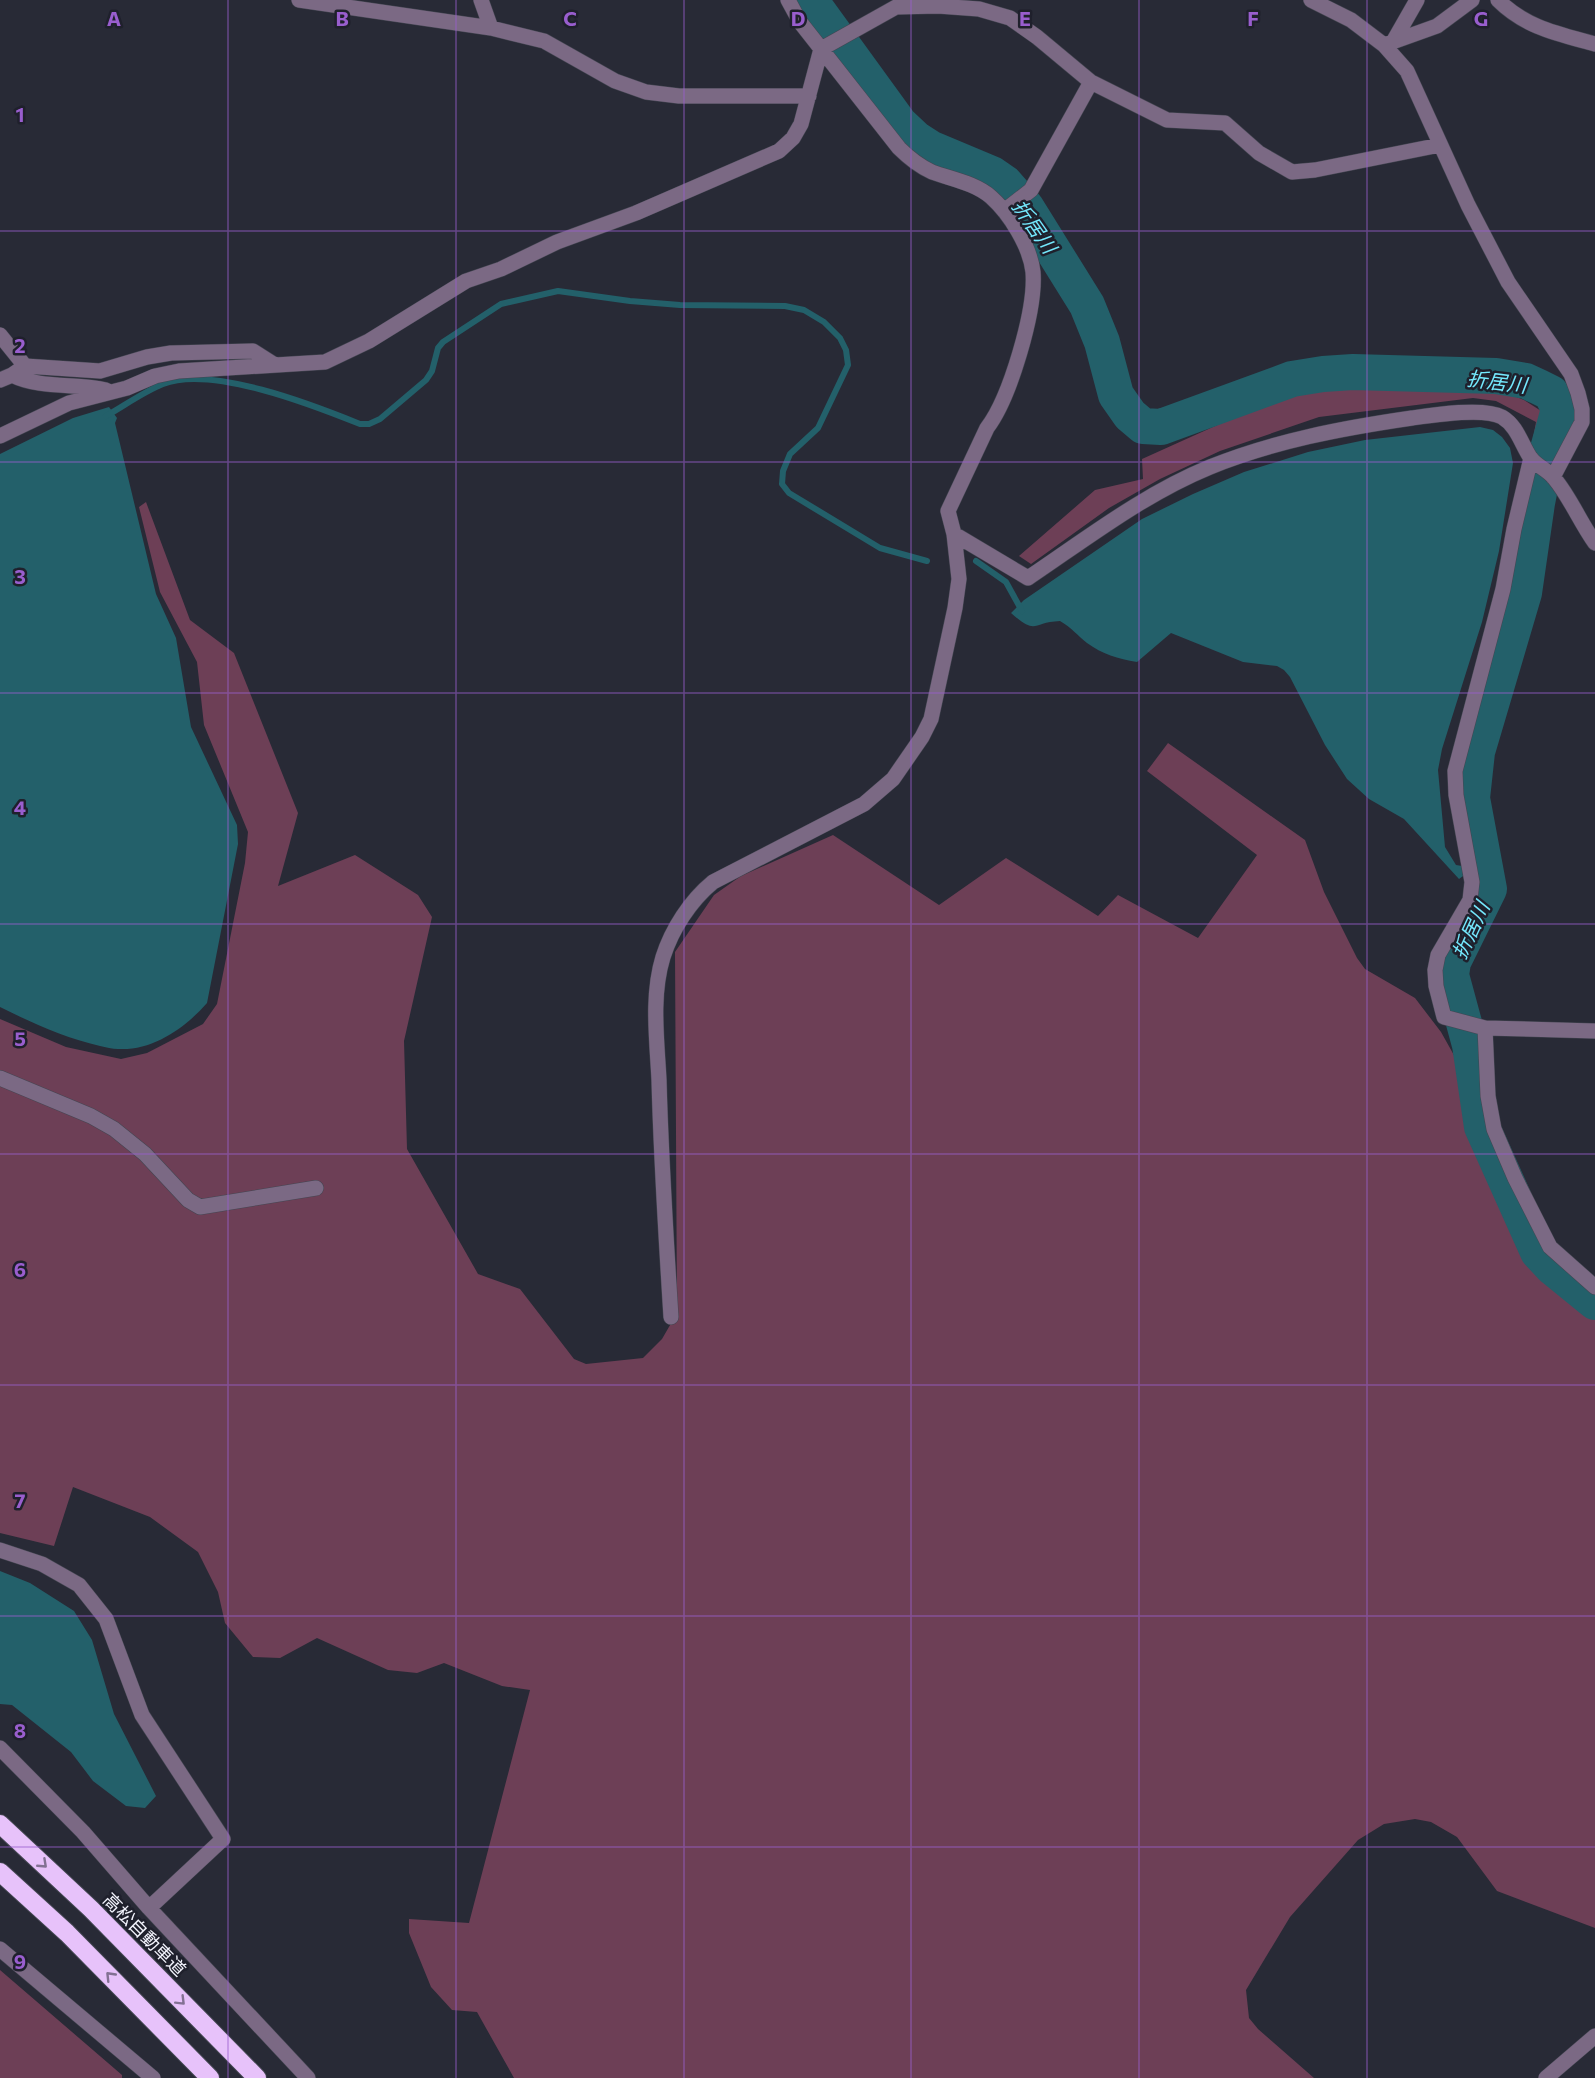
<svg xmlns="http://www.w3.org/2000/svg" width="1595" height="2078" viewBox="0 0 1595 2078" font-family="Commissioner,'Noto Sans JP',sans-serif">
  <style>
    .green { fill: #6d3f56 }
    .water { fill: #23606a }
    .lines { fill: none; stroke-linecap: round; stroke-linejoin: round }
    .stream { stroke: #23606a; stroke-width: 6 }
    .river { stroke: #23606a; stroke-width: 36 }
    .street-casing { stroke: #444652; stroke-width: 16 }
    .highway-casing { stroke: #444652; stroke-width: 20 }
    .street { stroke: #7b6984; stroke-width: 15 }
    .highway { stroke: #e7c2fa; stroke-width: 18 }
    .oneway { stroke: #837193 }
    .grid { fill: none; stroke: #995ece; stroke-width: 1.5; stroke-opacity: 0.55 }
    .labels { text-anchor: middle; dominant-baseline: central; stroke-width: 5; stroke-linejoin: round; paint-order: stroke }
    .street-label { font-size: 18px; fill: #f3f4fd; stroke: #1f202c }
    .water-label { font-size: 20px; font-style: italic; fill: #74e8fd; stroke: #1f202c }
    .grid-label { font-size: 20px; text-anchor: middle; font-weight: bold; fill: #995ece; stroke: #1f202c; stroke-width: 5; stroke-linejoin: round; paint-order: stroke }
  </style>
  <rect width="100%" height="100%" fill="#282a36"/>
  <path class="green" d="M 1345,385 L 1500,390 L 1524,400 L 1549,416 L 1544,435 L 1533,439 L 1536,422 L 1496,401 L 1473,398 L 1319,417 L 1220,451 L 1160,479 L 1109,508 L 1031,564 L 1019,556 L 1095,490 L 1143,479 L 1142,459 L 1224,422 L 1304,391 Z
    M 146,502 L 190,620 L 234,653 L 298,813 L 278,886 L 355,855 L 418,895 L 432,917 L 404,1041 L 407,1149 L 478,1274 L 520,1289 L 574,1359 L 586,1364 L 643,1358 L 662,1339 L 677,1313 L 675,952 L 714,895 L 741,876 L 833,835 L 939,905 L 1006,858 L 1098,916 L 1118,895 L 1198,938 L 1257,855 L 1147,771 L 1168,743 L 1305,840 L 1324,892 L 1357,958 L 1365,969 L 1415,998 L 1441,1032 L 1469,1082 L 1477,1134 L 1525,1238 L 1537,1258 L 1595,1309 L 1595,1928 L 1497,1891 L 1457,1837 L 1431,1822 L 1415,1819 L 1384,1824 L 1358,1840 L 1290,1917 L 1246,1990 L 1249,2018 L 1258,2029 L 1314,2078 L 514,2078 L 477,2012 L 452,2010 L 431,1987 L 409,1933 L 409,1919 L 469,1923 L 530,1690 L 502,1686 L 444,1663 L 417,1673 L 388,1670 L 317,1638 L 280,1658 L 253,1657 L 225,1623 L 218,1592 L 198,1552 L 150,1517 L 73,1487 L 54,1546 L 0,1533 L 0,1019 L 66,1047 L 121,1059 L 147,1053 L 203,1024 L 217,1004 L 245,863 L 248,832 L 204,725 L 197,662 L 160,592 L 139,507 Z
    M 0,1970 L 122,2075 L 122,2078 L 0,2078 Z"/>
  <path class="water" d="M 109,407 L 117,418 L 115,423 L 156,594 L 176,638 L 191,727 L 237,825 L 238,844 L 207,1003 C 185,1028 153,1051 118,1049 C 112,1049 106,1047 100,1046 C 65,1038 32,1023 0,1007 L 0,454 L 73,418 Z
    M 1480,427 L 1493,430 L 1502,437 L 1510,448 L 1513,463 L 1499,551 L 1482,622 L 1442,749 L 1438,770 L 1445,847 L 1456,865 L 1462,866 L 1463,876 L 1459,879 L 1404,819 L 1369,799 L 1347,779 L 1325,745 L 1290,677 L 1284,670 L 1277,666 L 1243,662 L 1171,633 L 1137,662 C 1118,659 1102,654 1087,643 C 1078,636 1071,627 1060,621 C 1032,622 1037,636 1011,613 L 1024,600 L 1142,519 L 1193,494 L 1244,472 L 1308,452 L 1365,440 Z
    M 0,1571 L 30,1583 L 74,1611 L 92,1640 L 114,1714 L 156,1796 L 145,1808 L 126,1806 L 93,1781 L 71,1752 L 12,1705 L 0,1704 Z"/>
  <g class="lines">
    <path class="stream" d="M 106,416 C 124,406 143,392 163,384 C 211,365 313,405 360,424 L 369,424 L 380,419 L 426,380 L 432,371 L 438,348 L 443,342 L 501,304 L 558,291 L 630,301 L 680,305 L 785,306 L 804,310 L 824,322 L 840,338 L 846,350 L 848,365 L 818,428 L 790,454 L 783,471 L 782,484 L 789,493 L 880,548 L 927,561
      M 976,561 L 1006,582 L 1022,611"/>
    <path class="river" d="M 810,0 L 900,124 L 916,139 L 930,148 L 992,174 L 1005,183 L 1026,207 L 1087,305 L 1102,342 L 1116,395 L 1130,415 L 1143,426 L 1161,427 L 1292,379 L 1323,374 L 1353,372 L 1496,376 L 1526,381 L 1539,387 L 1551,393 L 1559,409 L 1546,456 L 1537,503 L 1524,593 L 1477,752 L 1472,798 L 1489,889 L 1453,962 L 1451,975 L 1470,1045 L 1482,1127 L 1538,1252 L 1552,1267 L 1595,1302"/>
    <g class="street-casing">
      <path id="street" d="M 299,0 L 491,28 L 544,41 L 615,81 L 646,92 L 679,96 L 809,96
        M 481,0 L 491,28
        M 1311,0 L 1351,20 L 1384,45 L 1407,71 L 1468,205 L 1508,282 L 1571,374 L 1578,393 L 1582,409 L 1582,422 L 1553,477
        M 1498,0 C 1526,28 1559,34 1595,44
        M 1393,42 L 1417,0
        M 1384,45 L 1437,26 L 1472,0
        M 1004,211 L 1031,190 L 1091,82
        M 0,335 L 25,366
        M 12,375 C 40,389 76,383 106,390
        M 0,380 L 12,375 L 25,366 L 100,371 L 147,357 L 171,353 L 253,351 L 275,365
        M 0,436 L 69,403 L 127,388 L 155,376 L 179,371 L 325,362 L 369,341 L 466,281 L 501,269 L 557,242 L 636,213 L 779,151 L 793,138 L 801,124 L 821,49 L 896,7 L 938,6 L 979,9 L 1010,18 L 1037,37 L 1091,82 L 1167,120 L 1225,123 L 1259,153 L 1292,172 L 1315,170 L 1440,145
        M 1531,458 L 1514,529 L 1503,589 L 1455,771 L 1456,795 L 1472,882 L 1470,900 L 1438,955 L 1435,970 L 1436,986 L 1444,1017 L 1485,1028 L 1595,1031
        M 954,534 L 1028,578 C 1086,539 1144,494 1210,467 C 1274,441 1343,428 1412,418 C 1432,415 1484,407 1502,417 C 1517,426 1521,443 1530,457 C 1536,466 1547,469 1554,478 C 1570,497 1580,522 1595,543
        M 1485,1028 L 1488,1096 L 1494,1129 L 1515,1178 L 1550,1247 L 1595,1287
        M 0,1078 L 91,1116 L 114,1129 L 145,1154 L 188,1200 L 200,1207 L 316,1188
        M 671,1317 C 666,1238 661,1159 659,1080 C 657,1040 651,996 663,957 C 672,929 690,901 713,882 L 864,804 L 893,779 L 922,737 L 931,719 L 955,608 L 959,579 L 954,534 L 948,511 L 987,428 C 1010,398 1036,310 1033,272 C 1030,246 1010,214 991,197 C 975,183 951,179 932,172 C 919,166 909,158 899,148 L 800,22 L 788,0
        M 0,1550 L 42,1564 L 79,1585 L 106,1619 L 142,1715 L 223,1839 L 149,1908
        M 0,1748 L 83,1832 L 149,1908 L 308,2078
        M 0,1949 L 153,2078
        M 1546,2078 L 1595,2036"/>
    </g>
    <g class="highway-casing">
      <path id="highway" d="M 0,1824 L 91,1909 L 257,2078
        M 0,1872 L 67,1933 L 210,2078"/>
    </g>
    <use href="#street" class="street"/>
    <use href="#highway" class="highway"/>
  </g>
  <defs><path id="oneway-chevron" d="M-2-3.5L2.5 0L-2 3.5" fill="none" stroke-width="1.6" stroke-linecap="round" stroke-linejoin="round" transform="scale(1.5)"/></defs>
  <g class="oneway">
    <use href="#oneway-chevron" transform="translate(43 1864) rotate(43)"/>
    <use href="#oneway-chevron" transform="translate(110 1976) rotate(-134)"/>
    <use href="#oneway-chevron" transform="translate(181 2001) rotate(45)"/>
  </g>
  <path class="grid" d="M 228,0 L 228,2078M 456,0 L 456,2078M 684,0 L 684,2078M 911,0 L 911,2078M 1139,0 L 1139,2078M 1367,0 L 1367,2078M 0,231 L 1595,231M 0,462 L 1595,462M 0,693 L 1595,693M 0,924 L 1595,924M 0,1154 L 1595,1154M 0,1385 L 1595,1385M 0,1616 L 1595,1616M 0,1847 L 1595,1847"/>
  <g class="labels">
    <g class="street-label">
      <text transform="translate(145 1934) rotate(45)">高松自動車道</text>
    </g>
    <g class="water-label">
      <text transform="translate(1035 226) rotate(55)">折居川</text>
      <text transform="translate(1497 381) rotate(7)">折居川</text>
      <text transform="translate(1470 930) rotate(-65)">折居川</text>
    </g>
  </g>
  <g class="grid-label">
    <text x="114" y="26">A</text>
    <text x="342" y="26">B</text>
    <text x="570" y="26">C</text>
    <text x="798" y="26">D</text>
    <text x="1025" y="26">E</text>
    <text x="1253" y="26">F</text>
    <text x="1481" y="26">G</text>
    <text x="20" y="122">1</text>
    <text x="20" y="353">2</text>
    <text x="20" y="584">3</text>
    <text x="20" y="815">4</text>
    <text x="20" y="1046">5</text>
    <text x="20" y="1277">6</text>
    <text x="20" y="1508">7</text>
    <text x="20" y="1738">8</text>
    <text x="20" y="1969">9</text>
  </g>
</svg>
